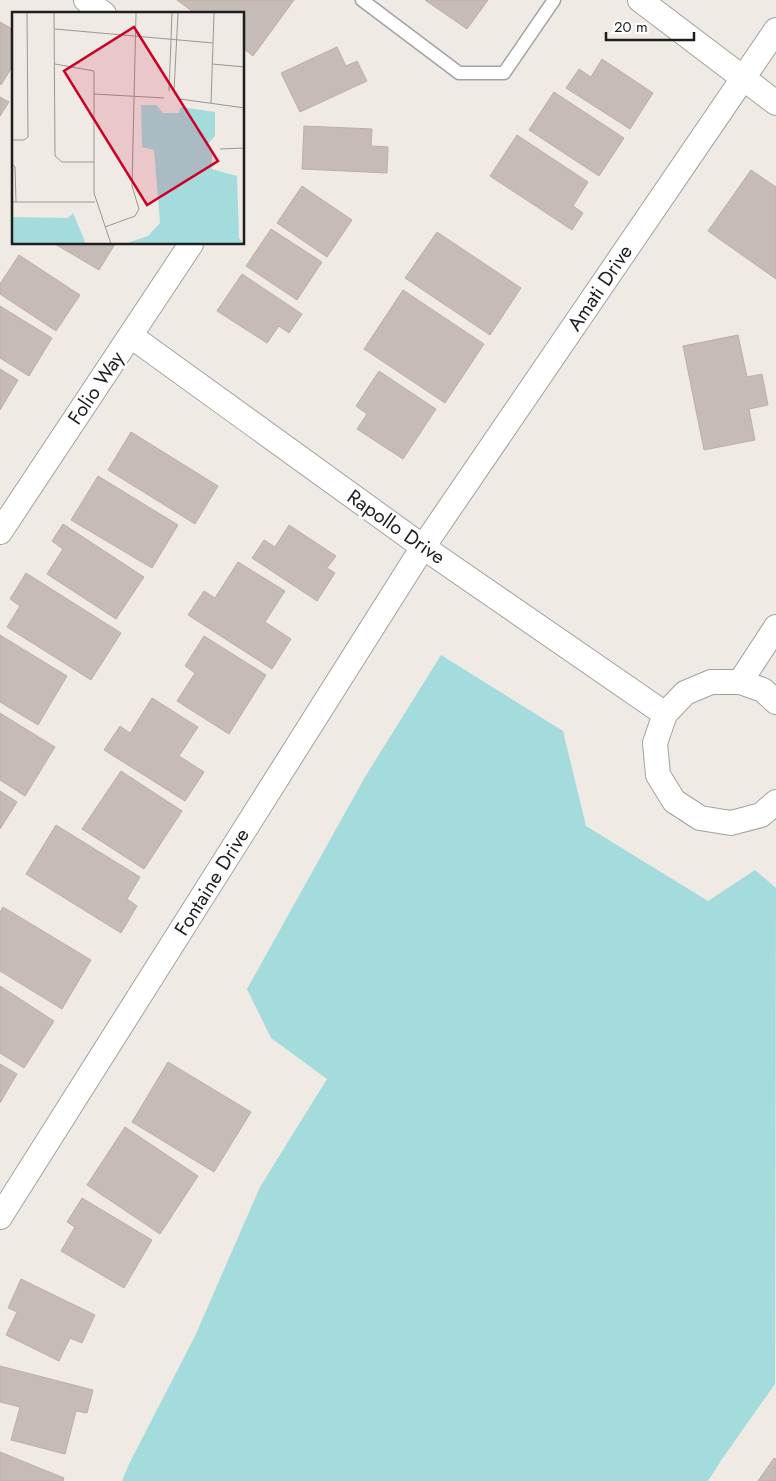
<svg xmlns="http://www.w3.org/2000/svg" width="776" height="1481" viewBox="0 0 776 1481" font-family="Jost,sans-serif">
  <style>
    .water { fill: #a4dcde }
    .building { fill: #c7bbb7; stroke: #c1ada6 }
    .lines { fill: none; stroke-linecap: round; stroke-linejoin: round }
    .service-casing { stroke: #a2a2a2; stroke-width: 15 }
    .minor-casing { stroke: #a2a2a2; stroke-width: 26 }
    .service { stroke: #fff; stroke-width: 12 }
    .minor { stroke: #fff; stroke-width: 24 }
    .labels { text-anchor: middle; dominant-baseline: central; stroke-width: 5; stroke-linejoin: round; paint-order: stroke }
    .street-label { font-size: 20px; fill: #1e1e1e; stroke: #fff }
    .inset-road { fill: none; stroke: #9b9895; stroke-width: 1 }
    .view { fill: #cd0028; fill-opacity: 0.15; stroke: #cd0028; stroke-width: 2.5 }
    .inset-edge { fill: none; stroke: #1e1e1e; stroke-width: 2.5 }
  </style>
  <rect width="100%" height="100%" fill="#efeae4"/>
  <path class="water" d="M 441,655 L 563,731 L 586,826 L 708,901 L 755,870 L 776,888 L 775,1384 L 722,1459 L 708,1481 L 122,1481 L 129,1464 L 195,1336 L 260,1187 L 327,1079 L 271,1038 L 247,989 L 365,777 Z"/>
  <path class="building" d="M 177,0 L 294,0 L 253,56 L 244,49 L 244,14 L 196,14 Z
    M 425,0 L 488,0 L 467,29 Z
    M 0,22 L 14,30 L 14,64 L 1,85 L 0,84 Z
    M 337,47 L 346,66 L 357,61 L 367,81 L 300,112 L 281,73 Z
    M 602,59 L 653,93 L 630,129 L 566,88 L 579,69 L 591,77 Z
    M 554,92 L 624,138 L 599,176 L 529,130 Z
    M 0,97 L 9,102 L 0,116 Z
    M 304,126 L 372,129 L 371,146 L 388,147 L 387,173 L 302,169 Z
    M 517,135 L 588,182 L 573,206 L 583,213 L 572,230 L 490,176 Z
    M 751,170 L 776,187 L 776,279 L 708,231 Z
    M 302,186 L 352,220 L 327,257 L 277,223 Z
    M 271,229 L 322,262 L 297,300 L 246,266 Z
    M 437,232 L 521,288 L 490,335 L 405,278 Z
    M 55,244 L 115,244 L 99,270 Z
    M 19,255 L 80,295 L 56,331 L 0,294 L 0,284 Z
    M 242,274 L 302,314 L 289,333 L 279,326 L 267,343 L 217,311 Z
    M 403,290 L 484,344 L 445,403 L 364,349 Z
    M 0,306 L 52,338 L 29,376 L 0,358 Z
    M 738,335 L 747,377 L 762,374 L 768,405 L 749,409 L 755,440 L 704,450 L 683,346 Z
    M 0,369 L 18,380 L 0,410 Z
    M 379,371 L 436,409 L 403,459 L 357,429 L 367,414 L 356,406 Z
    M 131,432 L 218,486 L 195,524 L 108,470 Z
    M 98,476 L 178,525 L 152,568 L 71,520 Z
    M 63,524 L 144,577 L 116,619 L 47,574 L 63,549 L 52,541 Z
    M 289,525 L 336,556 L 327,568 L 335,573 L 317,601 L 252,558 L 264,540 L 275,547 Z
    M 238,562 L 285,591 L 265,622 L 291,639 L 272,669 L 188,615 L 204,591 L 215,598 Z
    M 26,573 L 121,633 L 91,680 L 7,627 L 20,606 L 10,599 Z
    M 0,635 L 67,676 L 38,725 L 0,702 Z
    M 204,636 L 266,675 L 229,734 L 177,701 L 195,673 L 185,666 Z
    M 152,698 L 198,727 L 179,756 L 204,772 L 185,801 L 104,750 L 120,726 L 130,733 Z
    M 0,713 L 55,747 L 25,796 L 0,780 Z
    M 121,771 L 182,811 L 144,869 L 82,829 Z
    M 0,791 L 17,802 L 0,829 Z
    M 56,825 L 140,877 L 127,899 L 137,906 L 121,933 L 26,874 Z
    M 3,907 L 91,960 L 62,1009 L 0,971 L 0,912 Z
    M 0,986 L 54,1021 L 24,1068 L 0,1053 Z
    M 168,1062 L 251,1112 L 214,1172 L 132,1122 Z
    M 0,1064 L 17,1074 L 0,1103 Z
    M 125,1127 L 198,1176 L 160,1234 L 87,1185 Z
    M 82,1198 L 152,1240 L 124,1288 L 61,1251 L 75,1227 L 67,1222 Z
    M 21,1279 L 95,1315 L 82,1343 L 70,1338 L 59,1361 L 6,1335 L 17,1312 L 8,1308 Z
    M 0,1366 L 93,1390 L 87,1413 L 76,1411 L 65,1454 L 11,1440 L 20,1407 L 0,1402 Z
    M 0,1452 L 64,1478 L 63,1481 L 0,1481 Z
    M 774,1458 L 776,1459 L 776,1481 L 758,1481 Z"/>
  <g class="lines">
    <g class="service-casing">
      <path id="service" d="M 362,0 L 459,73 L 504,73 L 554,0"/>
    </g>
    <g class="minor-casing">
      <path id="minor" d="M 86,0 L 104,14
        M 640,0 L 776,103
        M 131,336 L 423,547 L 665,714
        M 0,532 L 191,244
        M 740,682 L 776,627
        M 776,702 L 763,690 L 740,682 L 711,682 L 685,693 L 665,714 L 655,743 L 658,775 L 674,801 L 700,818 L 731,823 L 761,815 L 776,802
        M 0,1217 L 423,547 L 776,30"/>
    </g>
    <use href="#service" class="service"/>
    <use href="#minor" class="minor"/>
  </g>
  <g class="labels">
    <g class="street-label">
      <text transform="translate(600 288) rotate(-56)">Amati Drive</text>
      <text transform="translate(96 388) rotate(-56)">Folio Way</text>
      <text transform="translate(396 527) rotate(35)">Rapollo Drive</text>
      <text transform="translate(212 882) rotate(-58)">Fontaine Drive</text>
    </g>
  </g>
  <g transform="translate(12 12)">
    <rect width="232" height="232" fill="#efeae4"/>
    <path d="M 129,93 L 144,93 L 151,101 L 167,101 L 169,95 L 203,100 L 203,124 L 196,132 L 200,140 L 200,157 L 225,164 L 227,226 L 232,232 L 112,232 L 136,224 L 148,211 L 142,138 L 130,135 ZM 61,201 L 74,232 L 0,232 L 0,205 L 56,206 Z" fill="#a4dcde"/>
    <path class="inset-road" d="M 42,1 L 43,144 L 50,150 L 82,150M 43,17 L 201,31M 43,52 L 82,59 L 82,181 L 99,232M 200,52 L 233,55M 157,79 L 160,1M 162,79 L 166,1M 82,82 L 152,86M 168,87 L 233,96M 199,91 L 202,1M 0,128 L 12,128 L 16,125 L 15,1M 208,137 L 233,136M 0,152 L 3,155 L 4,190M 0,190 L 83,190M 93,215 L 123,204 L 127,197 L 120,174 L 124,1"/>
    <path class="view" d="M 122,15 L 206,149 L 135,193 L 52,59 Z"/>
    <rect width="232" height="232" class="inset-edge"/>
  </g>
  <path d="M606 32v8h88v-8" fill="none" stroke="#1e1e1e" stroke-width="2.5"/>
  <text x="614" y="32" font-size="15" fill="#1e1e1e" stroke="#ffffff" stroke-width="4" paint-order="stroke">20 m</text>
</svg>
